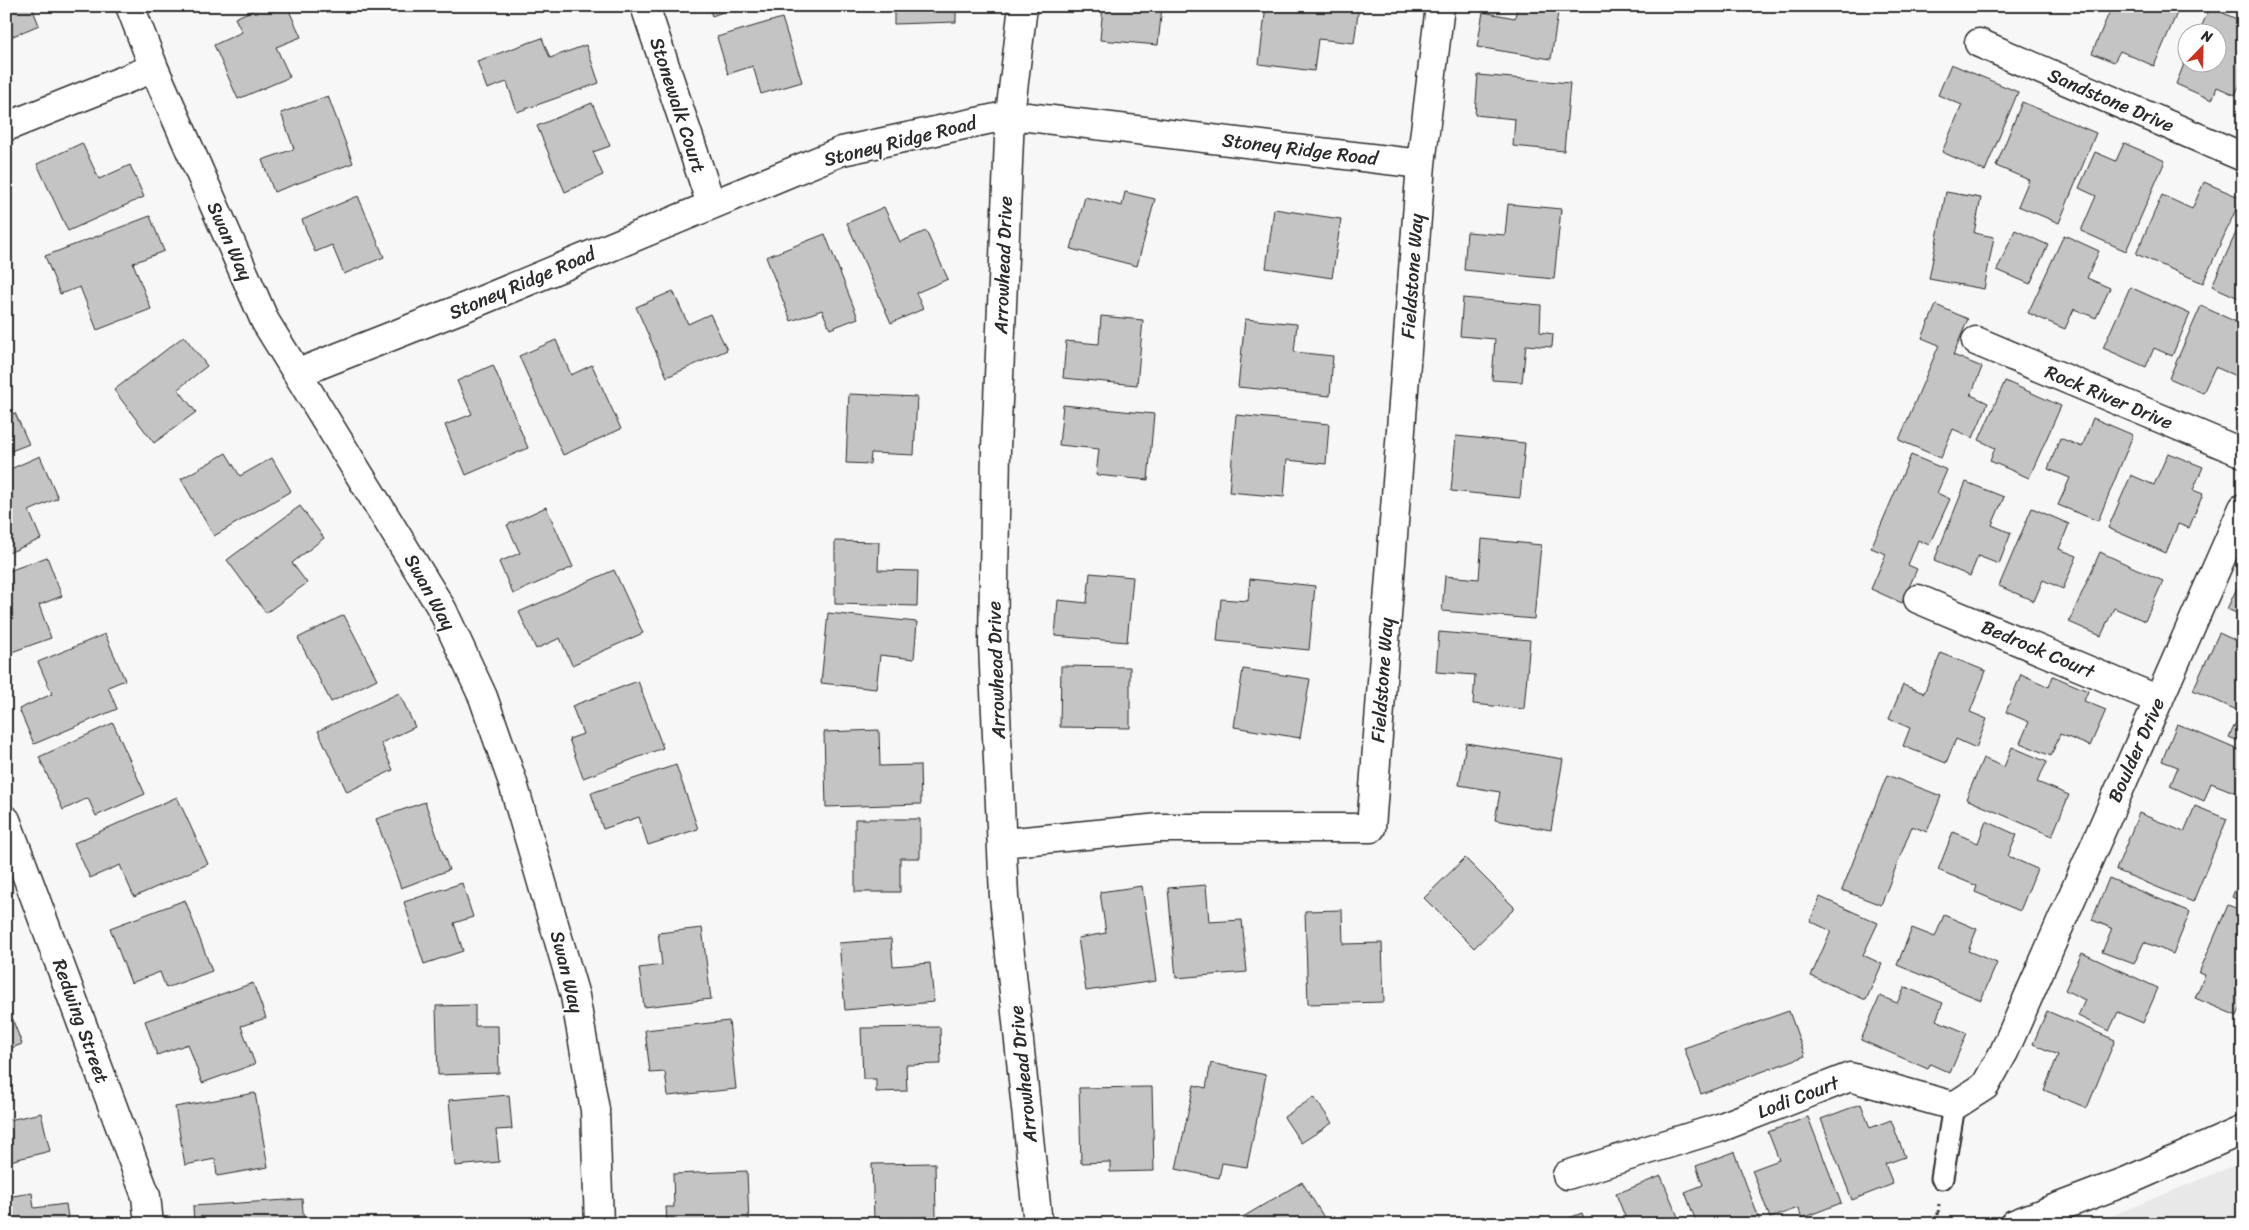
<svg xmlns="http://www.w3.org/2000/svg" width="2249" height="1230" viewBox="0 0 2249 1230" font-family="Sriracha,sans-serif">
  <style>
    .built { fill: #e8e8e8 }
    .building { fill: #c4c4c4; stroke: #2b2b2b }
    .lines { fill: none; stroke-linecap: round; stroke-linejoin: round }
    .service-casing { stroke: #2b2b2b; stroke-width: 25 }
    .minor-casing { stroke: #2b2b2b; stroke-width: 31 }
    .path { stroke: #2b2b2b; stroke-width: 3; stroke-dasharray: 5 4; stroke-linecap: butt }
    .service { stroke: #fff; stroke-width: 21 }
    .minor { stroke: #fff; stroke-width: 28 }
    .labels { text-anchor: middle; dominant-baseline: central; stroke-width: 4; stroke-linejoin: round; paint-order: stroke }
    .street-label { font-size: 19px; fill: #2b2b2b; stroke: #fff }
  </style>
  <rect width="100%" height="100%" fill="#f7f7f7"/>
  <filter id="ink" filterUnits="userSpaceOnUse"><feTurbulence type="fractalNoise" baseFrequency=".02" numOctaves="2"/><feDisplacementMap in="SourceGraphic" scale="10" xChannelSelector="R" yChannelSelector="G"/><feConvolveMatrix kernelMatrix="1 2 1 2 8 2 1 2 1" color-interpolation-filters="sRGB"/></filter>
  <g filter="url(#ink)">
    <path class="built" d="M 2243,1162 L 2243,1224 L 2091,1224 Z"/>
    <path class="building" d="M 6,6 L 40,6 L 33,10 L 39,25 L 6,39 Z
      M 262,6 L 287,6 L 301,37 L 276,47 L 290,77 L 238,99 L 214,45 L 242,32 L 235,18 Z
      M 708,6 L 739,6 L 712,16 Z
      M 894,6 L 956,6 L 956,22 L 894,24 Z
      M 1103,6 L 1162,6 L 1158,45 L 1100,40 Z
      M 1266,6 L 1359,6 L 1354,43 L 1318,39 L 1314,71 L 1259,64 Z
      M 1517,6 L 1559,6 L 1551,59 L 1477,47 L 1483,12 L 1515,18 Z
      M 2112,6 L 2180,6 L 2154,66 L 2120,51 L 2114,62 L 2092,53 Z
      M 2210,7 L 2243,22 L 2243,78 L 2235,95 L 2217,87 L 2212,100 L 2176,84 L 2186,59 L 2186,62 L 2216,62 L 2216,32 L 2199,32 Z
      M 782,18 L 802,82 L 761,94 L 753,66 L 728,74 L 717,37 Z
      M 542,38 L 550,58 L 586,45 L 599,83 L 517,112 L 507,82 L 487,89 L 477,61 Z
      M 1951,64 L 2018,92 L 1985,171 L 1942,152 L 1962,105 L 1938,95 Z
      M 1478,75 L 1570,83 L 1564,151 L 1513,146 L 1515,119 L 1475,115 Z
      M 328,96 L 353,163 L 274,192 L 262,160 L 294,149 L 281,113 Z
      M 2022,102 L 2096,133 L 2059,223 L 2018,206 L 2029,180 L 1996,166 Z
      M 592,103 L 610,146 L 593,152 L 603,175 L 565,192 L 537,126 Z
      M 82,143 L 99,179 L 130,165 L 144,197 L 68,231 L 37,164 Z
      M 2124,143 L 2165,161 L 2126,251 L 2081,231 L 2096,196 L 2079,188 L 2095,152 L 2116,161 Z
      M 2204,182 L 2241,198 L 2203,283 L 2136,254 L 2162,195 L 2192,209 Z
      M 1125,192 L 1155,199 L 1137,266 L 1071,249 L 1085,197 L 1122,206 Z
      M 1946,192 L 1981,198 L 1974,233 L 1994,237 L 1984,289 L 1929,279 Z
      M 358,196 L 384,257 L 344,274 L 332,245 L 315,252 L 302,220 Z
      M 1508,204 L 1561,209 L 1554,279 L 1464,270 L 1467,232 L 1505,235 Z
      M 884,207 L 900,242 L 926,231 L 948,279 L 916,293 L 923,309 L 891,323 L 847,223 Z
      M 1274,209 L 1341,219 L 1332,278 L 1266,268 Z
      M 150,216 L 164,251 L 133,263 L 151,309 L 97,330 L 80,287 L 60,294 L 45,256 Z
      M 2243,217 L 2243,300 L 2212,286 Z
      M 2015,230 L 2048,245 L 2030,284 L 1997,270 Z
      M 825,234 L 858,318 L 830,329 L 822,310 L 791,321 L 766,257 Z
      M 2064,235 L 2099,251 L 2087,278 L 2110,288 L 2096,318 L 2074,309 L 2065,329 L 2028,313 Z
      M 2130,287 L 2190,314 L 2172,356 L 2154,348 L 2146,367 L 2103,348 Z
      M 673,291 L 688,324 L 710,314 L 727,350 L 667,377 L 636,307 Z
      M 1463,298 L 1541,305 L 1540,332 L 1553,334 L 1552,347 L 1526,345 L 1522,382 L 1492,380 L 1495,339 L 1460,336 Z
      M 1936,305 L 1968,319 L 1953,355 L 1982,367 L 1971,395 L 1988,403 L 1973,438 L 1953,429 L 1941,458 L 1899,440 L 1939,345 L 1922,338 Z
      M 2201,306 L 2243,325 L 2243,379 L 2215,367 L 2203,393 L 2169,378 Z
      M 1101,316 L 1143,320 L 1137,385 L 1063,378 L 1066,341 L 1099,344 Z
      M 1245,319 L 1297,324 L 1294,352 L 1333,356 L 1330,396 L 1238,387 Z
      M 184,336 L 207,366 L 178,389 L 196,412 L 154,443 L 114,390 Z
      M 556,340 L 571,375 L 592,365 L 621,429 L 563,455 L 519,356 Z
      M 493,365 L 528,448 L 466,475 L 445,425 L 472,414 L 457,381 Z
      M 2005,381 L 2061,406 L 2029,478 L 1990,461 L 1995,448 L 1979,440 Z
      M 849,394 L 917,397 L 914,455 L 871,453 L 870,464 L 846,463 Z
      M 1063,405 L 1154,414 L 1148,480 L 1096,475 L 1099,449 L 1059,445 Z
      M 15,413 L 29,444 L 6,453 L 6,417 Z
      M 1236,415 L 1329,424 L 1326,464 L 1287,460 L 1284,497 L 1229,492 Z
      M 2093,418 L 2133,435 L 2098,521 L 2058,505 L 2070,478 L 2048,469 L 2060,438 L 2082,447 Z
      M 1456,436 L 1525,443 L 1520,498 L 1451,491 Z
      M 226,453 L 240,476 L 272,458 L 291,491 L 214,536 L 181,479 Z
      M 2168,453 L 2203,467 L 2193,490 L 2203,494 L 2189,528 L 2178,524 L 2166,553 L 2108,528 L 2131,475 L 2154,485 Z
      M 1911,455 L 1947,470 L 1937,493 L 1950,499 L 1929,545 L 1918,540 L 1908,565 L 1917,569 L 1902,603 L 1871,589 L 1886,554 L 1871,548 Z
      M 40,456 L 58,498 L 29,511 L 41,539 L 6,554 L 6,471 Z
      M 1966,482 L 2004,497 L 1992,525 L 2011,533 L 1999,564 L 1978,556 L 1970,576 L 1934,561 Z
      M 300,506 L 324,538 L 292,563 L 307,583 L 266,613 L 227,560 Z
      M 546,507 L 573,567 L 513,594 L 499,562 L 520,553 L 507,525 Z
      M 2032,508 L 2069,524 L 2059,549 L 2077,556 L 2063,589 L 2043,580 L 2034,601 L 1999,586 Z
      M 1482,539 L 1541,545 L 1534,619 L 1442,611 L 1445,576 L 1479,579 Z
      M 835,541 L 879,542 L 878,570 L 918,571 L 917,606 L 835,604 Z
      M 2100,552 L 2163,581 L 2145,621 L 2114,608 L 2101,636 L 2069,622 Z
      M 47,557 L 62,596 L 39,605 L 51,638 L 6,654 L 6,572 Z
      M 614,570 L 643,633 L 572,665 L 560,638 L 536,649 L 519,612 Z
      M 1090,573 L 1133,577 L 1127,642 L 1055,636 L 1058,600 L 1087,603 Z
      M 2243,575 L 2243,616 L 2227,609 Z
      M 1250,579 L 1315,586 L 1309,650 L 1217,641 L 1221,599 L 1248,601 Z
      M 828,613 L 917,622 L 914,659 L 880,655 L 876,689 L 821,683 Z
      M 344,615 L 377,679 L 331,702 L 298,638 Z
      M 1439,632 L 1530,640 L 1524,709 L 1473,704 L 1475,675 L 1436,672 Z
      M 2219,633 L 2243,644 L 2243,743 L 2229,737 L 2241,712 L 2193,690 Z
      M 105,634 L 125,680 L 108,687 L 117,709 L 34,744 L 19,709 L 52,694 L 38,662 Z
      M 1941,653 L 1986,671 L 1970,712 L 1987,719 L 1976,748 L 1956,739 L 1946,763 L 1903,746 L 1910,728 L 1889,719 L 1903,685 L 1924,693 Z
      M 1061,666 L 1130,667 L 1130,728 L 1060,727 Z
      M 1243,669 L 1310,679 L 1300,738 L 1234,727 Z
      M 2021,674 L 2049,687 L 2053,676 L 2088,691 L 2084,701 L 2106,710 L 2090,746 L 2060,734 L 2051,756 L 2020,743 L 2029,722 L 2006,712 Z
      M 638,681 L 663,748 L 583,778 L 569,739 L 583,734 L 572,706 Z
      M 399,693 L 415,727 L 381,743 L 393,770 L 347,792 L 318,731 Z
      M 113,723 L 145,794 L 96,816 L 88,798 L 63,810 L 39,757 Z
      M 2177,724 L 2243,752 L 2243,785 L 2239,794 L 2211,783 L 2204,801 L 2170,786 L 2178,767 L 2162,761 Z
      M 879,730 L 880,766 L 920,765 L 921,804 L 826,807 L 824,732 Z
      M 1466,743 L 1563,759 L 1551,830 L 1495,820 L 1500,792 L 1459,785 Z
      M 2012,747 L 2047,762 L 2037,782 L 2069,795 L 2052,836 L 1966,799 L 1983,758 L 2004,767 Z
      M 676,765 L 698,829 L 648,845 L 639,817 L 603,829 L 591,793 Z
      M 1887,775 L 1941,796 L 1927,832 L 1912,826 L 1881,905 L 1842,890 Z
      M 177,797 L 208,864 L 134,897 L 120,865 L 90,878 L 74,843 Z
      M 425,802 L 449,870 L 401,888 L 376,819 Z
      M 2195,806 L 2227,819 L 2193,902 L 2116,870 L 2139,813 L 2184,832 Z
      M 855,819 L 920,819 L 920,858 L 900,858 L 900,892 L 855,892 Z
      M 1986,821 L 2017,835 L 2008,856 L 2037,869 L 2020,911 L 1975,892 L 1977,886 L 1938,870 L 1953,832 L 1978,843 Z
      M 1465,858 L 1515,908 L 1474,948 L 1424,898 Z
      M 2243,872 L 2243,902 L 2232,897 Z
      M 2109,878 L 2190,912 L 2173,954 L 2144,942 L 2134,964 L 2102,952 L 2112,928 L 2092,920 Z
      M 462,883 L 473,917 L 454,923 L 463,951 L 424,964 L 404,902 Z
      M 1206,885 L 1209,922 L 1242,920 L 1247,972 L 1176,978 L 1168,888 Z
      M 1142,886 L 1156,981 L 1086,991 L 1078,938 L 1106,933 L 1100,892 Z
      M 1820,897 L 1878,923 L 1863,955 L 1882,964 L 1866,1000 L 1811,976 L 1831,931 L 1810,921 Z
      M 185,900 L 212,971 L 166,988 L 160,972 L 131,983 L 110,928 Z
      M 2228,905 L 2243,911 L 2243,1003 L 2237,1016 L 2195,998 L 2205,975 L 2199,973 Z
      M 1342,910 L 1343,944 L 1382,943 L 1384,1002 L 1308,1004 L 1305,911 Z
      M 1944,915 L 1977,929 L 1968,951 L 1997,963 L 1981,1000 L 1897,965 L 1912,928 L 1935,937 Z
      M 702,928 L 711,999 L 644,1007 L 639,968 L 662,965 L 658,933 Z
      M 891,939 L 893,966 L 930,963 L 934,1002 L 845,1010 L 839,943 Z
      M 2082,953 L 2158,988 L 2143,1023 L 2118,1012 L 2109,1031 L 2078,1016 L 2085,1000 L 2065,990 Z
      M 253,983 L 266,1018 L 241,1026 L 255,1064 L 202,1083 L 188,1044 L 157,1055 L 145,1021 Z
      M 1905,987 L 1943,1003 L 1936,1020 L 1967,1033 L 1950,1073 L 1930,1064 L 1928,1069 L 1861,1040 L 1880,996 L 1897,1003 Z
      M 475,1005 L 475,1026 L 498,1026 L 499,1073 L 438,1075 L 436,1006 Z
      M 9,1010 L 22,1044 L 6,1050 L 6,1011 Z
      M 1789,1011 L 1805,1056 L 1701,1094 L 1684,1048 Z
      M 2047,1011 L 2115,1040 L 2087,1108 L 2044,1090 L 2058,1055 L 2033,1044 Z
      M 729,1021 L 736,1089 L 668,1096 L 665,1072 L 650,1073 L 645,1030 Z
      M 940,1027 L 941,1064 L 906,1065 L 907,1091 L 876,1092 L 876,1079 L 863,1079 L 861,1028 Z
      M 1211,1063 L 1266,1075 L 1247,1167 L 1222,1163 L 1219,1178 L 1176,1169 L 1194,1085 L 1206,1088 Z
      M 1152,1087 L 1154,1171 L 1110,1172 L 1110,1162 L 1081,1163 L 1079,1088 Z
      M 255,1093 L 268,1167 L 217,1176 L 215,1159 L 185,1165 L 175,1107 Z
      M 509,1095 L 512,1129 L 496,1130 L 499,1162 L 455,1166 L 449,1100 Z
      M 1314,1097 L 1332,1123 L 1301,1143 L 1284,1117 Z
      M 1861,1104 L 1870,1128 L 1891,1120 L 1905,1157 L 1885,1164 L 1893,1184 L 1852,1200 L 1821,1119 Z
      M 6,1108 L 9,1120 L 41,1113 L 50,1151 L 6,1162 Z
      M 1808,1117 L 1841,1203 L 1802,1218 L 1798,1208 L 1770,1218 L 1752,1170 L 1779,1160 L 1768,1132 Z
      M 1734,1152 L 1761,1224 L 1697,1224 L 1685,1192 L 1703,1185 L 1696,1166 Z
      M 935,1163 L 936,1217 L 874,1218 L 872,1164 Z
      M 747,1171 L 749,1224 L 667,1224 L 666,1207 L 674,1207 L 673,1174 Z
      M 1661,1176 L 1681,1224 L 1628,1224 L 1616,1194 Z
      M 1302,1182 L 1328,1224 L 1247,1224 L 1243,1217 Z
      M 32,1193 L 34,1208 L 66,1204 L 69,1224 L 6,1224 L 6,1197 Z
      M 302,1199 L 304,1224 L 194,1224 L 193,1206 Z
      M 1582,1213 L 1586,1224 L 1554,1224 Z"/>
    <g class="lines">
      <g class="service-casing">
        <path id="service" d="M 1942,1178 L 1954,1106"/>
      </g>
      <g class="minor-casing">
        <path id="minor" d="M 130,6 L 154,68 L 265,321 L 442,609 L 483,697 L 512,780 L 575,996 L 595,1110 L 599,1224
          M 645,6 L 711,204
          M 1023,6 L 1010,115 L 996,448 L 993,644 L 1004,897 L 1038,1224
          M 1979,43 L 2243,157
          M 6,127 L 154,68
          M 1976,341 L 2243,453
          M 298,373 L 468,306 L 842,151 L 1010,115 L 1421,164
          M 1918,599 L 2159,700
          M 6,820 L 146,1196 L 149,1224
          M 1002,843 L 1160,828 L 1371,828 L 1421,164 L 1440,6
          M 1567,1175 L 1719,1128 L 1850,1077 L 1954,1106 L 1985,1086 L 2004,1052 L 2243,508
          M 2014,1224 L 2127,1181 L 2243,1130"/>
      </g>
      <path class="path" d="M 1937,1224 L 1939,1204"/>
      <use href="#service" class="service"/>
      <use href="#minor" class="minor"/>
    </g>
  </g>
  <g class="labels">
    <g class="street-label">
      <text transform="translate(2111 100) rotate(23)">Sandstone Drive</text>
      <text transform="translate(678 105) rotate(72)">Stonewalk Court</text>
      <text transform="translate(900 141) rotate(-14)">Stoney Ridge Road</text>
      <text transform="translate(1300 149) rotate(7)">Stoney Ridge Road</text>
      <text transform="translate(230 241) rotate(66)">Swan Way</text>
      <text transform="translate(1003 265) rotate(-88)">Arrowhead Drive</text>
      <text transform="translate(1412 276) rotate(-86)">Fieldstone Way</text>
      <text transform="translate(522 283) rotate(-23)">Stoney Ridge Road</text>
      <text transform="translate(2109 397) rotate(23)">Rock River Drive</text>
      <text transform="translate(430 592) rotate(61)">Swan Way</text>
      <text transform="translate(2038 649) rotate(23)">Bedrock Court</text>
      <text transform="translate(996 670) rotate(-92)">Arrowhead Drive</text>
      <text transform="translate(1382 680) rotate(-86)">Fieldstone Way</text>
      <text transform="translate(2136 750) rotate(-66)">Boulder Drive</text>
      <text transform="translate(567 972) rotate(76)">Swan Way</text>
      <text transform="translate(81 1021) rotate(70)">Redwing Street</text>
      <text transform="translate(1023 1074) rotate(-96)">Arrowhead Drive</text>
      <text transform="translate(1798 1097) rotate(-21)">Lodi Court</text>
    </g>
  </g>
  <rect width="2249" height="1230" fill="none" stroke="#fff" stroke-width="25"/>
  <rect x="12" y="12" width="2224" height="1205" fill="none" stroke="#2b2b2b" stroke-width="2" filter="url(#ink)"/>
  <g transform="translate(2202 48) rotate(23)"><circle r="24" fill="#ffffff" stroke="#aaaaaa"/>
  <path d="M0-4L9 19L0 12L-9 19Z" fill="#c8321e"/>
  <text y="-8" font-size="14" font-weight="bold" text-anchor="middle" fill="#2b2b2b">N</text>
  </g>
</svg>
